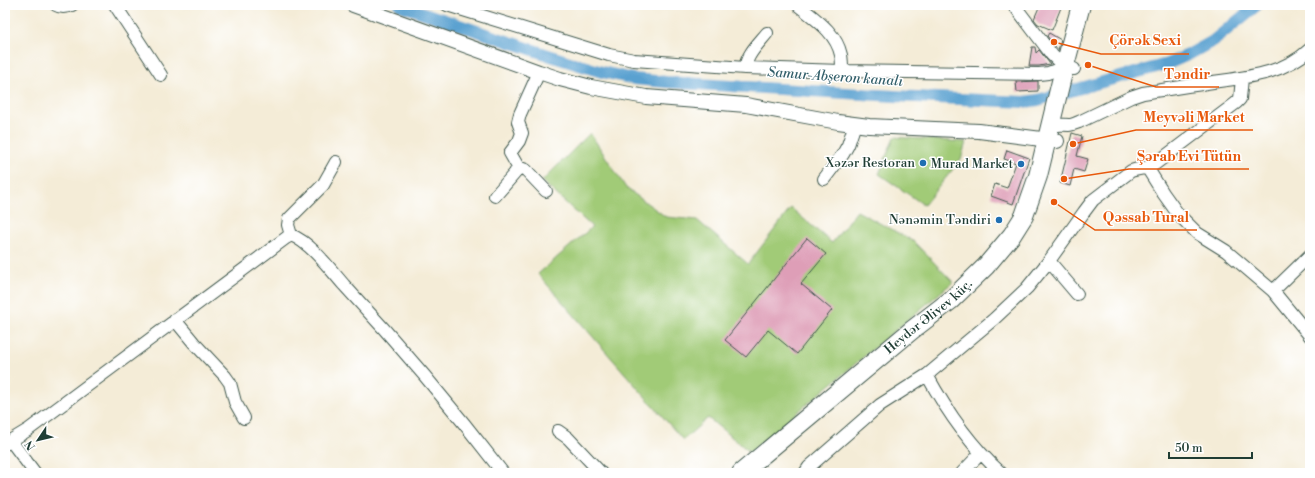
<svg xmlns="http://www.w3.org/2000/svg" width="1315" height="478" viewBox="0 0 1315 478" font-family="'Libre Bodoni',serif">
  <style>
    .green { fill: #a1cb77; stroke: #608456 }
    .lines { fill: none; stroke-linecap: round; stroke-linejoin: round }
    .canal { stroke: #5aa1d0; stroke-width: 12 }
    .building { fill: #de9eb7 }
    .minor-casing { stroke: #3f574c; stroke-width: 14 }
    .tertiary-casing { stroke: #3f574c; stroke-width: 16 }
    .primary-casing { stroke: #3f574c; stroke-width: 20 }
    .minor { stroke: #fff; stroke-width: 12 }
    .tertiary { stroke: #fff; stroke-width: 14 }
    .primary { stroke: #fff; stroke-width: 18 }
    .poi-dot { fill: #1f6fb2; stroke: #fff; stroke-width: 1.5 }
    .labels { text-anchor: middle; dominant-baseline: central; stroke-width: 3; stroke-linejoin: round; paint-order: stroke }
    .poi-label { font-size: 13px; fill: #1f3d34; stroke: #fff; text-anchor: end }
    .street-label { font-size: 13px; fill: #1f3d34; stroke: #fff }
    .water-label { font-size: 14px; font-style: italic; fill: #34606b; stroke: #fff }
    .leader { fill: none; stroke: #e8590c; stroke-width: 1.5 }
    .callout-dot { fill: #e8590c; stroke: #fff; stroke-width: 1.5 }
    .callout-label { font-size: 14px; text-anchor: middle; font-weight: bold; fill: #e8590c; stroke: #fff; stroke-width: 3; stroke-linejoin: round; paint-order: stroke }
  </style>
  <rect width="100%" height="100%" fill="#fff"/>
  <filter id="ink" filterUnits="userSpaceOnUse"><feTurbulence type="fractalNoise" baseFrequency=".025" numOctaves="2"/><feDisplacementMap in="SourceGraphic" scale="8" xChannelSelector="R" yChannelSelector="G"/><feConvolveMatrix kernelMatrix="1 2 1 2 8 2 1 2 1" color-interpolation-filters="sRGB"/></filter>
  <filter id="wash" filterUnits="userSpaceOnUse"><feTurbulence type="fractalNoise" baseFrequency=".012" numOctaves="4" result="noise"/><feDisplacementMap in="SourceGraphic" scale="16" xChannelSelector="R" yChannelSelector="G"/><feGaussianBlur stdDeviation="0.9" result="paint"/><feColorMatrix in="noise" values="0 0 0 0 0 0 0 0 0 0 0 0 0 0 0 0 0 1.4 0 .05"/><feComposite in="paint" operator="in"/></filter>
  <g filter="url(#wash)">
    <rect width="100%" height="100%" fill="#f4ecd7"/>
    <path class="green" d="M 590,133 L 626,188 L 666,217 L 697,220 L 748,264 L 791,208 L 832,243 L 857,211 L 913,241 L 953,282 L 750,452 L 708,418 L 683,440 L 538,274 L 592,227 L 542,181 Z
      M 894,137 L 966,142 L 961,159 L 924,205 L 879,174 Z"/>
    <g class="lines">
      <path class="canal" d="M 400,5 L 557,58 L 602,72 L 634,79 L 666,82 L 894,96 L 1025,102 L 1038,100 L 1167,64 L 1188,55 L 1213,41 L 1257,5"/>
    </g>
    <g id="blocks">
      <path class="building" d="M 1040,5 L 1062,5 L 1052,30 L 1038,24 L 1034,19 Z
        M 1049,33 L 1061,40 L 1058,50 L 1047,36 Z
        M 1032,47 L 1035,47 L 1036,53 L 1039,50 L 1050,64 L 1039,66 L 1029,66 Z
        M 1038,81 L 1038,91 L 1017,92 L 1016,82 Z
        M 1072,133 L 1082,136 L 1077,156 L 1088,159 L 1084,172 L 1074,169 L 1070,186 L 1060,183 Z
        M 1007,150 L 1029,158 L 1013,204 L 991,196 L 995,184 L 1007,188 L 1016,163 L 1004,159 Z
        M 807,238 L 826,254 L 801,284 L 832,310 L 797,354 L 768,330 L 746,357 L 725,340 Z"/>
    </g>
  </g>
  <g filter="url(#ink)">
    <use href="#blocks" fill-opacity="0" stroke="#3f574c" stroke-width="1"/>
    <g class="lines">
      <g class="minor-casing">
        <path id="minor" d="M 56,5 C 61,8 67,7 72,5
          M 115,5 L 161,75
          M 447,5 L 609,55 L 634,60 L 745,68 L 842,71 L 1039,74 L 1048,73 L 1064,67
          M 798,5 C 815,19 836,32 841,55 C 842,60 842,66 842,71
          M 1014,5 L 1052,55 L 1064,67 L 1074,69
          M 745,68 C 747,54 759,43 767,33
          M 1050,130 C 1056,123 1060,125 1069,125 C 1072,125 1076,123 1079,122 L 1131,97 L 1143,93 C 1166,89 1190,86 1213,82 C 1247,77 1284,74 1310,49
          M 518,167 L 526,170 L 546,191
          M 1148,169 L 1163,193 L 1178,214 L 1197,233 L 1226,251 L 1273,291 L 1310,336
          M 824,179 L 843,154 L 848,145 L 855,124
          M 495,196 L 515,173 L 518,167 L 510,153 L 519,141 L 522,133 L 518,122 L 520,114 L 539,72
          M 291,235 L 288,225 L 289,219 L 323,185 L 336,162
          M 1049,261 L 1077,294
          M 1273,291 L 1310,255
          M 175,320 L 194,343 L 225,376 L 230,383 L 235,402 L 244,418
          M 927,375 C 946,410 971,446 1001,473
          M 558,431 L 568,438 L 601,473
          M 11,441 L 35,473
          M 5,444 L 28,430 L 286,238 L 291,235 C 311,243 330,269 344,285 C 400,345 453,408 503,473
          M 805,473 L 809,467 L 880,405 L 927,375 L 994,319 L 1027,288 L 1049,261 L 1084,212 L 1093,200 L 1131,171 C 1141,167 1146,170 1155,164 L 1236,103 L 1240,99 L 1242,78
          M 962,473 L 981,453"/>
      </g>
      <g class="tertiary-casing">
        <path id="tertiary" d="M 353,5 L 539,72 L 560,79 L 591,87 L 646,97 L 746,105 L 838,122 L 869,126 L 979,131 L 1057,141"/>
      </g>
      <g class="primary-casing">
        <g id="primary">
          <path id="s1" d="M 741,473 L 912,330 L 951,300 L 986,266 L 1012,235 L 1024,216 L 1038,176 L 1063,73 L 1081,5"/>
        </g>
      </g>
      <use href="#minor" class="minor"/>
      <use href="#tertiary" class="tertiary"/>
      <use href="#primary" class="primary"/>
    </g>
  </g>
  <g class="poi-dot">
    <circle cx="923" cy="163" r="4"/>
    <circle cx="1021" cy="164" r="4"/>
    <circle cx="999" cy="220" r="4"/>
  </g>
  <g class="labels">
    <g class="poi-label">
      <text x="915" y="163">Xəzər Restoran</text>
      <text x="1013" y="164">Murad Market</text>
      <text x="991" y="220">Nənəmin Təndiri</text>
    </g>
    <g class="street-label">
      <text stroke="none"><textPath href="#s1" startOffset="244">Heydər Əliyev küç.</textPath></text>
    </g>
    <g class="water-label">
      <text transform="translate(835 77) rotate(4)">Samur-Abşeron kanalı</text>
    </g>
  </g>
  <path class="leader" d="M1054 42L1101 54H1189M1088 65L1156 87H1219M1073 144L1136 130H1253M1064 179L1129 169H1249M1054 202L1095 230H1197"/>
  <g class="callout-dot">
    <circle cx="1054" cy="42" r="4"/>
    <circle cx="1088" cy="65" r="4"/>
    <circle cx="1073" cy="144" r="4"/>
    <circle cx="1064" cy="179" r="4"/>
    <circle cx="1054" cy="202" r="4"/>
  </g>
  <g class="callout-label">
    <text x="1145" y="45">Çörək Sexi</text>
    <text x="1187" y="79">Təndir</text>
    <text x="1194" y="122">Meyvəli Market</text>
    <text x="1189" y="161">Şərab Evi Tütün</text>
    <text x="1146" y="222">Qəssab Tural</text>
  </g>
  <rect width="1315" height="478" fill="none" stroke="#fff" stroke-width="20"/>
  <g transform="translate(38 440) rotate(235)" stroke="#ffffff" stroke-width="3" paint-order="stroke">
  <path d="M0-3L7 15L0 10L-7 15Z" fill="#1f3d34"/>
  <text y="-6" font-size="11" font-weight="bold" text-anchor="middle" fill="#1f3d34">N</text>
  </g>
  <path d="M1169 452v6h83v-6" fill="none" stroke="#1f3d34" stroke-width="2"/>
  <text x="1175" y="452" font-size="12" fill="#1f3d34" stroke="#ffffff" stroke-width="3" paint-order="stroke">50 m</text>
</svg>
